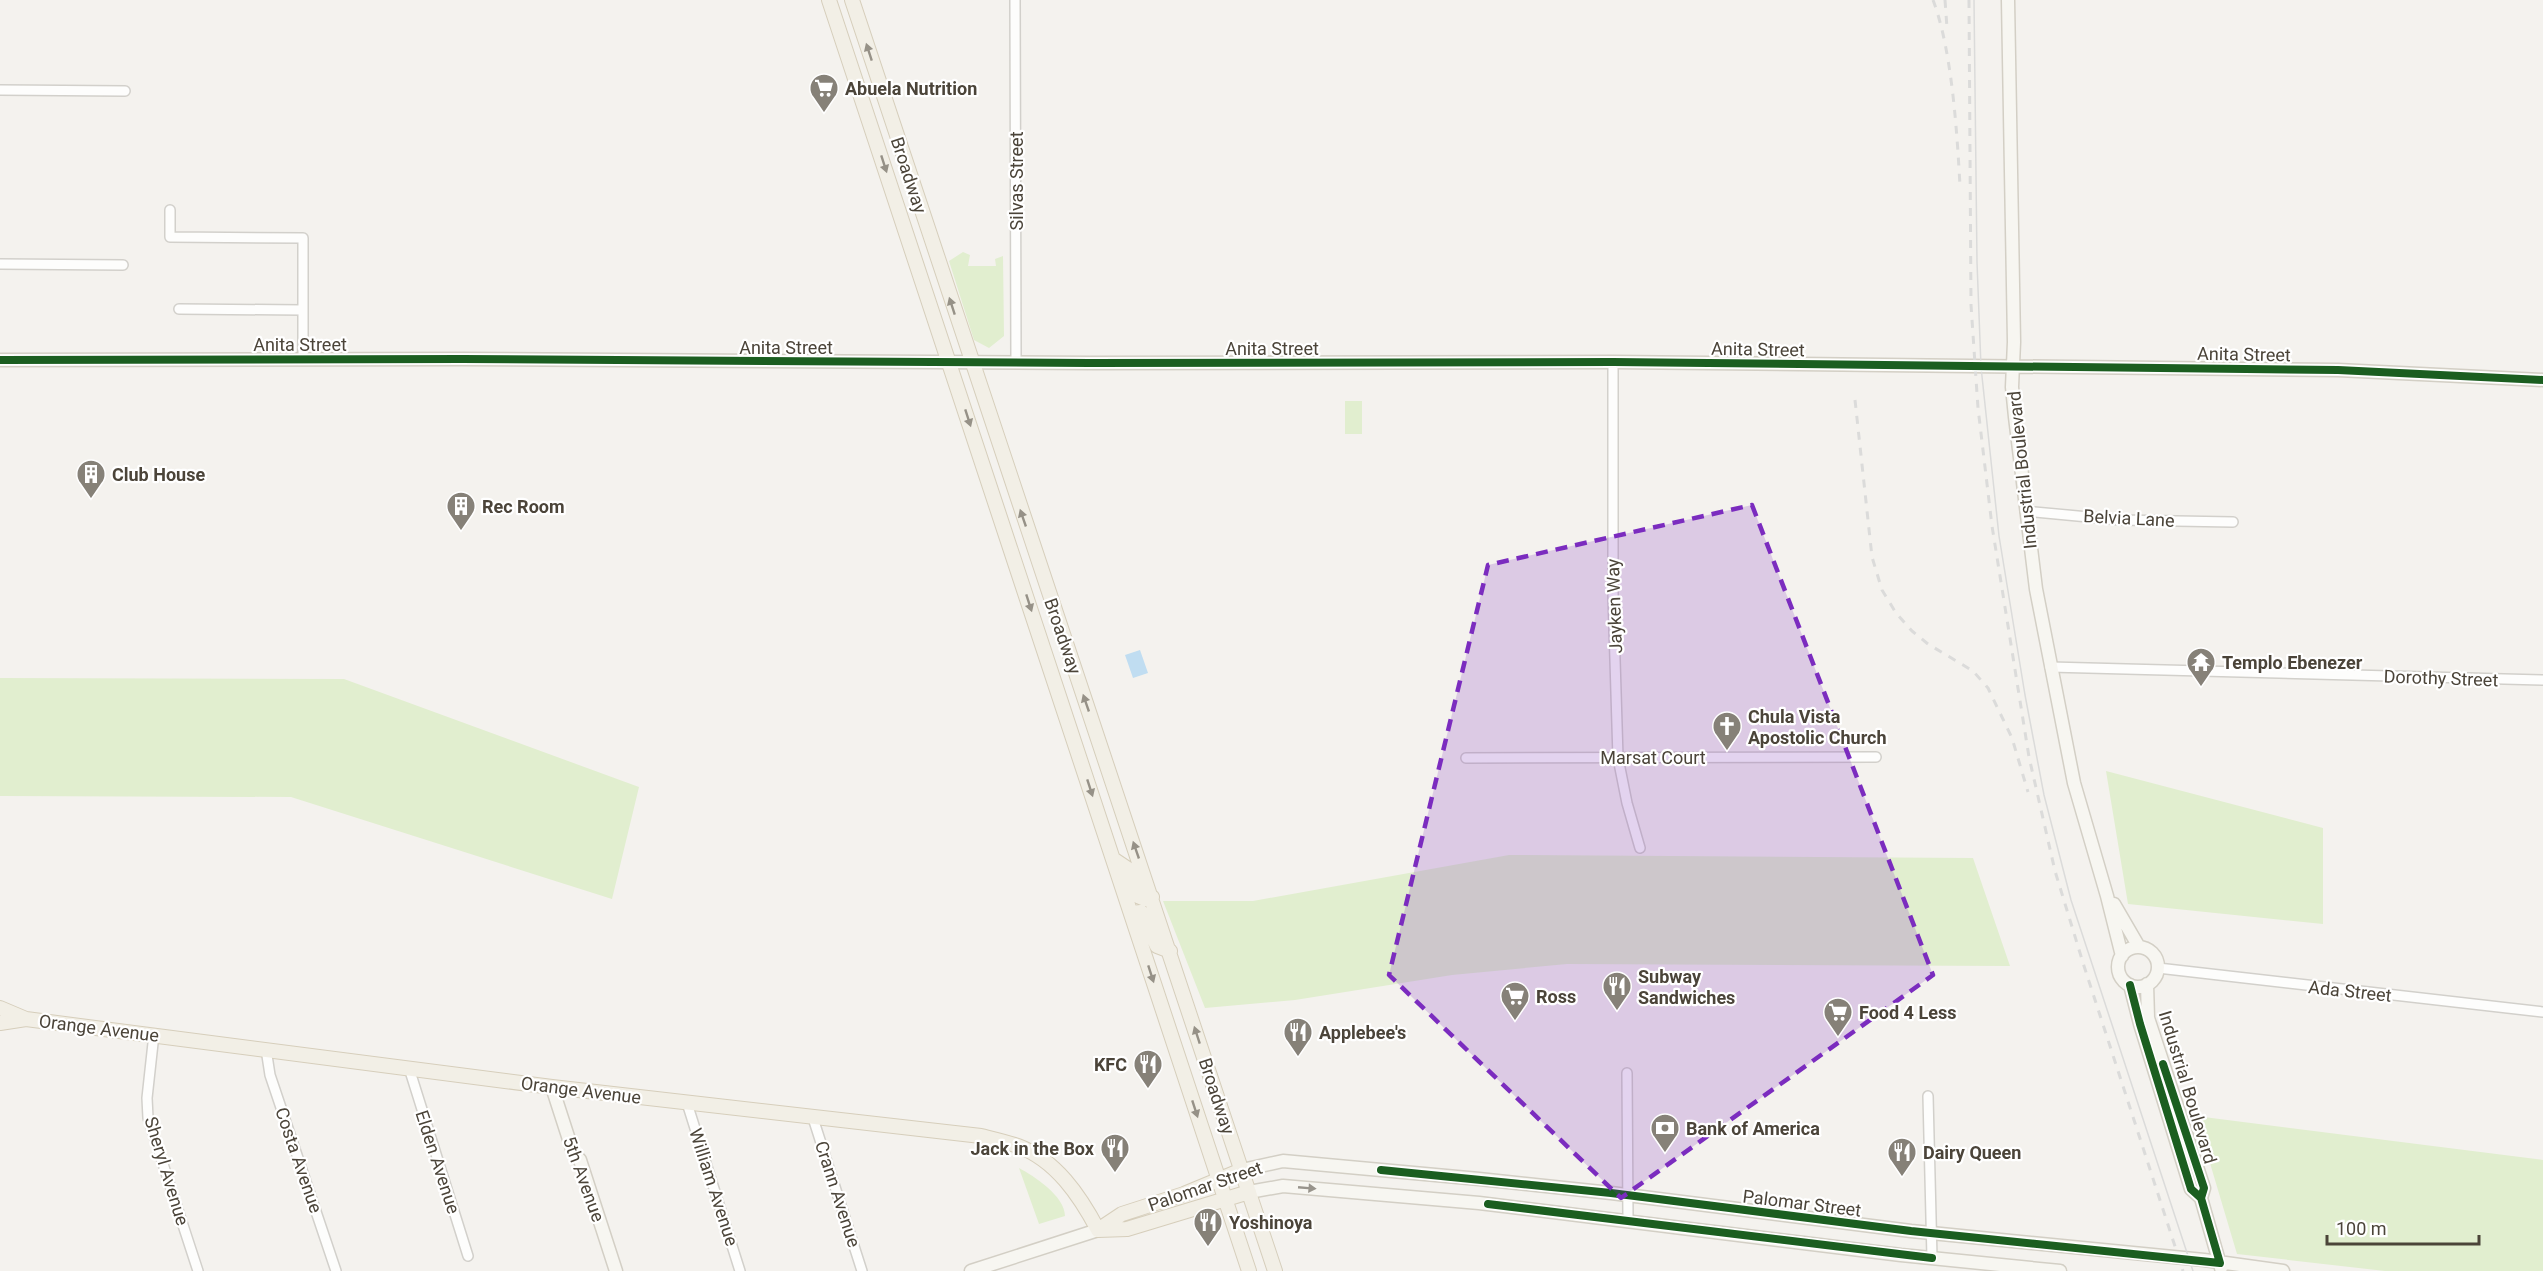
<svg xmlns="http://www.w3.org/2000/svg" width="2543" height="1271" viewBox="0 0 2543 1271" font-family="Roboto,sans-serif">
  <style>
    .green { fill: #e1eecf }
    .water { fill: #c0ddf1 }
    .lines { fill: none; stroke-linecap: round; stroke-linejoin: round }
    .street-casing { stroke: #d2d0cb; stroke-width: 12 }
    .secondary-casing { stroke: #d3cfc5; stroke-width: 15 }
    .primary-casing { stroke: #d6cebb; stroke-width: 16 }
    .street { stroke: #fdfdfc; stroke-width: 9 }
    .secondary { stroke: #f7f6f1; stroke-width: 12 }
    .primary { stroke: #f2efe6; stroke-width: 14 }
    .tram { stroke: #dbdbda; stroke-width: 1.5 }
    .rail { stroke: #dbdbda; stroke-width: 3; stroke-dasharray: 8 8; stroke-linecap: butt }
    .cycleway-casing { stroke: #fff; stroke-width: 11 }
    .cycleway { stroke: #1b5e20; stroke-width: 8 }
    .oneway { fill: #969187 }
    .oneway2 { fill: #98948c }
    .marked { fill: #7b2cbf; fill-opacity: 0.2; stroke: #7b2cbf; stroke-width: 4.5; stroke-dasharray: 12 8; stroke-linejoin: round }
    .labels { text-anchor: middle; dominant-baseline: central; stroke-width: 4.5; stroke-linejoin: round; paint-order: stroke }
    .poi-label { font-size: 18px; font-weight: bold; fill: #4b4439; stroke: #fff; text-anchor: start }
    .street-label { font-size: 18px; fill: #4b4439; stroke: #fff }
  </style>
  <rect width="100%" height="100%" fill="#f4f2ee"/>
  <path class="green" d="M 963,252 L 970,255 L 968,266 L 996,266 L 995,259 L 1003,256 L 1004,336 L 989,348 L 974,340 L 949,261 Z
    M 1345,401 L 1362,401 L 1362,434 L 1345,434 Z
    M 0,678 L 344,679 L 639,787 L 612,899 L 291,797 L 0,796 Z
    M 2106,771 L 2323,828 L 2323,924 L 2128,904 Z
    M 1509,855 L 1973,858 L 2010,966 L 1567,964 L 1452,975 L 1295,1000 L 1205,1008 L 1163,901 L 1253,901 Z
    M 2196,1116 L 2543,1160 L 2543,1271 L 2385,1271 L 2237,1254 Z
    M 1019,1168 C 1034,1176 1065,1196 1065,1216 L 1039,1224 Z"/>
  <path class="water" d="M 1140,650 L 1148,673 L 1133,678 L 1125,655 Z"/>
  <g class="lines">
    <g class="street-casing">
      <path id="street" d="M 1015,0 L 1016,362
        M 0,90 L 125,91
        M 170,210 L 170,237 L 303,238 L 303,359
        M 0,264 L 123,265
        M 179,309 L 302,310
        M 1613,362 L 1613,594 L 1618,758 L 1627,803 L 1640,848
        M 2025,511 L 2120,520 L 2233,522
        M 2050,667 L 2543,680
        M 1466,758 L 1876,757
        M 2158,968 L 2543,1012
        M 154,1034 L 147,1098 L 148,1118 L 198,1271
        M 266,1049 L 270,1075 L 336,1271
        M 409,1068 L 468,1256
        M 1627,1073 L 1628,1220
        M 1928,1096 L 1932,1258
        M 687,1103 L 740,1271
        M 813,1118 L 862,1271"/>
    </g>
    <g class="secondary-casing">
      <path id="secondary" d="M 2008,0 L 2014,342 L 2012,387 L 2015,417 L 2036,589 L 2074,783 L 2107,896 L 2122,956
        M 0,360 L 462,359 L 1089,363 L 1613,362 L 2338,370 L 2543,380
        M 2114,904 L 2139,947
        M2118 967a20 20 0 1 1 40 0a20 20 0 1 1-40 0Z
        M 2147,984 L 2148,1018 L 2204,1188 L 2201,1198
        M 2130,985 L 2140,1024 L 2191,1189 L 2201,1198 L 2221,1268
        M 552,1087 L 573,1152 L 580,1160 L 616,1271
        M 1242,1170 L 1283,1161 L 1479,1179 L 1611,1193 L 1911,1231 L 2204,1260 L 2283,1271
        M 1249,1192 L 1283,1186 L 1479,1203 L 1901,1255 L 2060,1271
        M 971,1271 L 1098,1230"/>
    </g>
    <g class="primary-casing">
      <path id="primary" d="M 829,0 L 1249,1271
        M 852,0 C 990,424 1133,847 1275,1271
        M 1113,859 L 1128,869 L 1138,896 L 1145,899 L 1152,897
        M 1131,913 L 1141,912 L 1157,946 L 1170,951
        M 0,1008 L 26,1019 L 552,1087 L 981,1136 C 993,1139 1006,1142 1018,1146 C 1056,1160 1080,1196 1098,1230
        M 0,1023 L 26,1019
        M 1098,1230 L 1127,1229 L 1249,1192
        M 1098,1230 L 1122,1214 L 1184,1194 L 1242,1170"/>
    </g>
    <use href="#street" class="street"/>
    <use href="#secondary" class="secondary"/>
    <use href="#primary" class="primary"/>
    <path class="tram" d="M 1974,0 L 1977,262 L 1981,367 L 1999,536 L 2025,695 L 2044,795 L 2071,900 L 2193,1271"/>
    <path class="rail" d="M 1933,0 C 1952,50 1957,132 1960,186
      M 1945,0 L 1947,28
      M 1969,0 L 1971,305 L 1978,408 L 1992,526 L 2029,757 L 2055,871 L 2084,966 L 2183,1271
      M 1855,400 L 1872,557 L 1882,590 L 1896,613 L 1912,631 L 1928,644 L 1973,671 L 1988,688 L 2012,738 L 2028,792"/>
    <g class="cycleway-casing">
      <path id="cycleway" d="M 0,360 L 462,359 L 1089,363 L 1613,362 L 2338,370 L 2543,380
        M 2163,1064 L 2204,1188 L 2201,1198
        M 1381,1170 L 1611,1193 L 1911,1231 L 2220,1263 L 2201,1198 L 2191,1189 L 2140,1024 L 2130,985
        M 1488,1204 L 1932,1258"/>
    </g>
    <use href="#cycleway" class="cycleway"/>
  </g>
  <defs><path id="oneway-solid" d="M-6-.8H1V-3.2L6.5 0L1 3.2V.8H-6Z" transform="scale(1.5)"/></defs>
  <g class="oneway">
    <use href="#oneway-solid" transform="translate(869 52) rotate(-108)"/>
    <use href="#oneway-solid" transform="translate(884 164) rotate(72)"/>
    <use href="#oneway-solid" transform="translate(952 306) rotate(-108)"/>
    <use href="#oneway-solid" transform="translate(968 418) rotate(72)"/>
    <use href="#oneway-solid" transform="translate(1023 518) rotate(-109)"/>
    <use href="#oneway-solid" transform="translate(1029 603) rotate(72)"/>
    <use href="#oneway-solid" transform="translate(1086 703) rotate(-109)"/>
    <use href="#oneway-solid" transform="translate(1090 788) rotate(72)"/>
    <use href="#oneway-solid" transform="translate(1136 850) rotate(-109)"/>
    <use href="#oneway-solid" transform="translate(1151 974) rotate(72)"/>
    <use href="#oneway-solid" transform="translate(1197 1035) rotate(-108)"/>
    <use href="#oneway-solid" transform="translate(1195 1109) rotate(72)"/>
  </g>
  <use class="oneway2" href="#oneway-solid" transform="translate(1307 1188) rotate(5)"/>
  <path class="marked" d="M 1752,505 L 1933,975 L 1621,1198 L 1389,975 L 1488,565 Z"/>
  <defs>
    <g id="supermarket-pin" transform="scale(1.5)"><path d="M0 17L-7.5 6A9.5 9.5 0 1 1 7.5 6Z" fill="#868178" stroke="#fff"/><path d="M-6-5.5h2.5l.6 2H6L4.5 2H-2.5L-4.4-4H-6ZM-1.5 3.2a1.3 1.3 0 1 0 .1 0ZM3 3.2a1.3 1.3 0 1 0 .1 0Z" fill="#fff"/></g>
    <g id="building-pin" transform="scale(1.5)"><path d="M0 17L-7.5 6A9.5 9.5 0 1 1 7.5 6Z" fill="#868178" stroke="#fff"/><path d="M-4-6H4V6H1V3H-1V6H-4ZM-2.5-4.3h1.7v1.8h-1.7ZM.8-4.3h1.7v1.8H.8ZM-2.5-1h1.7V.8h-1.7ZM.8-1h1.7V.8H.8Z" fill="#fff"/></g>
    <g id="temple-pin" transform="scale(1.5)"><path d="M0 17L-7.5 6A9.5 9.5 0 1 1 7.5 6Z" fill="#868178" stroke="#fff"/><path d="M0-6L5-2H3V0L6.5 2.5H4V6H1.5V3h-3V6H-4V2.5H-6.5L-3 0V-2H-5Z" fill="#fff"/></g>
    <g id="church-pin" transform="scale(1.5)"><path d="M0 17L-7.5 6A9.5 9.5 0 1 1 7.5 6Z" fill="#868178" stroke="#fff"/><path d="M-1.2-6h2.4v3.5h3.3v2.4h-3.3V6h-2.4V-.1h-3.3v-2.4h3.3Z" fill="#fff"/></g>
    <g id="restaurant-pin" transform="scale(1.5)"><path d="M0 17L-7.5 6A9.5 9.5 0 1 1 7.5 6Z" fill="#868178" stroke="#fff"/><path d="M-5-6h1v4h1v-4h1v4h1v-4h1v5L-1.5 .5V6h-2V.5L-5-1ZM5-6V6H3V1.5H1.5Q1.5-4 5-6Z" fill="#fff"/></g>
    <g id="bank-pin" transform="scale(1.5)"><path d="M0 17L-7.5 6A9.5 9.5 0 1 1 7.5 6Z" fill="#868178" stroke="#fff"/><path d="M-6-4H6V4H-6ZM0-2.3a2.3 2.3 0 1 0 0 4.6a2.3 2.3 0 1 0 0-4.6Z" fill="#fff"/></g>
  </defs>
  <g fill-rule="evenodd">
    <use href="#supermarket-pin" x="824" y="88"/>
    <use href="#building-pin" x="91" y="474"/>
    <use href="#building-pin" x="461" y="506"/>
    <use href="#temple-pin" x="2201" y="662"/>
    <use href="#church-pin" x="1727" y="726"/>
    <use href="#restaurant-pin" x="1617" y="986"/>
    <use href="#supermarket-pin" x="1515" y="996"/>
    <use href="#supermarket-pin" x="1838" y="1012"/>
    <use href="#restaurant-pin" x="1298" y="1032"/>
    <use href="#restaurant-pin" x="1148" y="1064"/>
    <use href="#bank-pin" x="1665" y="1128"/>
    <use href="#restaurant-pin" x="1115" y="1148"/>
    <use href="#restaurant-pin" x="1902" y="1152"/>
    <use href="#restaurant-pin" x="1208" y="1222"/>
  </g>
  <g class="labels">
    <g class="poi-label">
      <text x="845" y="88">Abuela Nutrition</text>
      <text x="112" y="474">Club House</text>
      <text x="482" y="506">Rec Room</text>
      <text x="2222" y="662">Templo Ebenezer</text>
      <text x="1748" y="716">Chula Vista<tspan x="1748" dy="21">Apostolic Church</tspan></text>
      <text x="1638" y="976">Subway<tspan x="1638" dy="21">Sandwiches</tspan></text>
      <text x="1536" y="996">Ross</text>
      <text x="1859" y="1012">Food 4 Less</text>
      <text x="1319" y="1032">Applebee's</text>
      <text x="1127" y="1064" text-anchor="end">KFC</text>
      <text x="1686" y="1128">Bank of America</text>
      <text x="1094" y="1148" text-anchor="end">Jack in the Box</text>
      <text x="1923" y="1152">Dairy Queen</text>
      <text x="1229" y="1222">Yoshinoya</text>
    </g>
    <g class="street-label">
      <text transform="translate(909 175) rotate(72)">Broadway</text>
      <text transform="translate(1016 181) rotate(-90)">Silvas Street</text>
      <text x="300" y="344">Anita Street</text>
      <text x="786" y="347">Anita Street</text>
      <text x="1272" y="348">Anita Street</text>
      <text transform="translate(1758 349) rotate(1)">Anita Street</text>
      <text transform="translate(2244 354) rotate(1)">Anita Street</text>
      <text transform="translate(2022 470) rotate(-96)">Industrial Boulevard</text>
      <text transform="translate(2129 518) rotate(3)">Belvia Lane</text>
      <text transform="translate(1614 606) rotate(-92)">Jayken Way</text>
      <text transform="translate(1063 636) rotate(71)">Broadway</text>
      <text transform="translate(2441 678) rotate(2)">Dorothy Street</text>
      <text x="1653" y="757">Marsat Court</text>
      <text transform="translate(2350 991) rotate(6)">Ada Street</text>
      <text transform="translate(99 1028) rotate(7)">Orange Avenue</text>
      <text transform="translate(2188 1087) rotate(73)">Industrial Boulevard</text>
      <text transform="translate(581 1090) rotate(7)">Orange Avenue</text>
      <text transform="translate(1217 1096) rotate(72)">Broadway</text>
      <text transform="translate(299 1160) rotate(71)">Costa Avenue</text>
      <text transform="translate(438 1162) rotate(72)">Elden Avenue</text>
      <text transform="translate(167 1171) rotate(73)">Sheryl Avenue</text>
      <text transform="translate(584 1179) rotate(70)">5th Avenue</text>
      <text transform="translate(1205 1186) rotate(-19)">Palomar Street</text>
      <text transform="translate(714 1187) rotate(72)">William Avenue</text>
      <text transform="translate(838 1194) rotate(72)">Crann Avenue</text>
      <text transform="translate(1802 1203) rotate(7)">Palomar Street</text>
    </g>
  </g>
  <path d="M2327 1235v9h152v-9" fill="none" stroke="#4b4439" stroke-width="3"/>
  <text x="2336" y="1235" font-size="18" fill="#4b4439" stroke="#ffffff" stroke-width="4.5" paint-order="stroke">100 m</text>
</svg>
